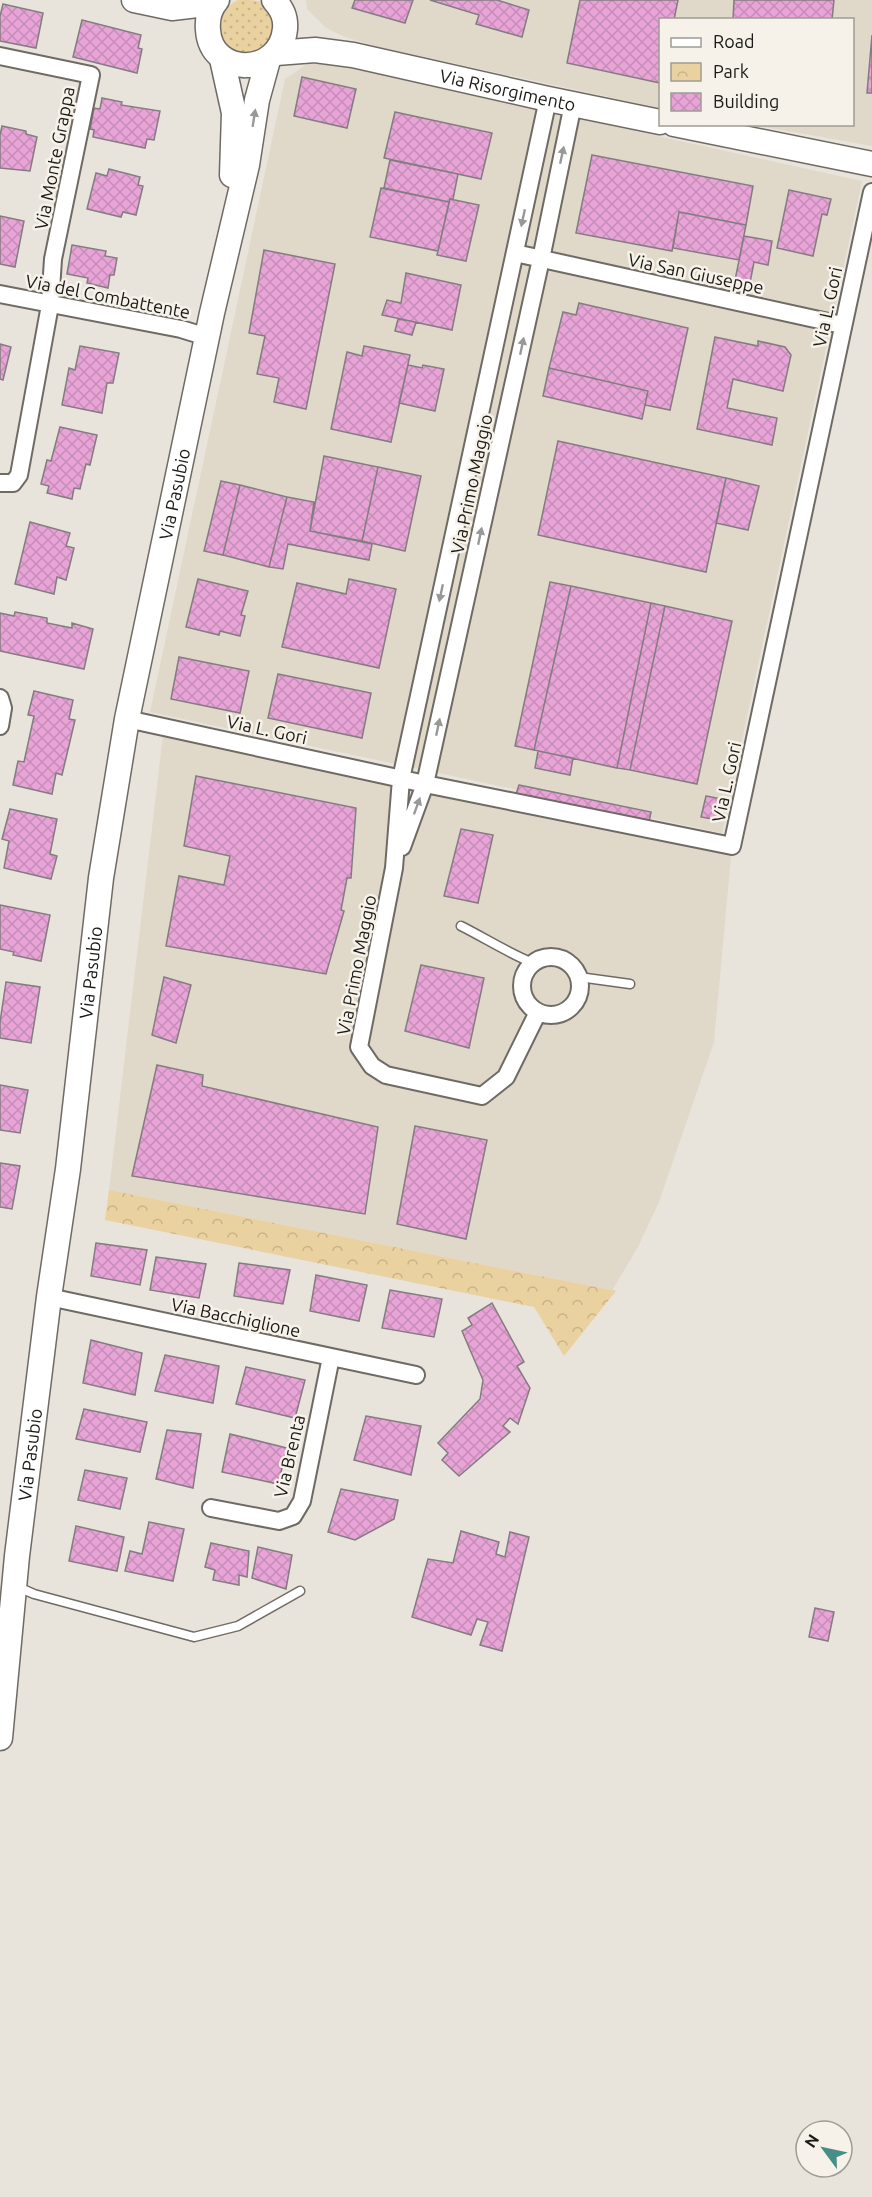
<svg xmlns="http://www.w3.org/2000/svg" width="872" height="2197" viewBox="0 0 872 2197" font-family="Ubuntu,sans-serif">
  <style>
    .built { fill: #e0d8c9 }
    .grass { fill: url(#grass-dots) }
    .park { fill: url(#park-crowns) }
    .building { fill: url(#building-cross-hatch); stroke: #837c81; stroke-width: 1.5 }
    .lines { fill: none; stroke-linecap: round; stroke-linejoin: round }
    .lane-casing { stroke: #6f6b64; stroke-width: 11 }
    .street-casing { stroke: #6f6b64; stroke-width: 20 }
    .secondary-casing { stroke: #6f6b64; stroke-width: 27 }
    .lane { stroke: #fff; stroke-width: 8 }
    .street { stroke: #fff; stroke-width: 16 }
    .secondary { stroke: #fff; stroke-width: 24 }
    .oneway { fill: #989897 }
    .labels { text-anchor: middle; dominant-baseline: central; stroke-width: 5; stroke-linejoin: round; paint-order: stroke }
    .street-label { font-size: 18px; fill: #1b1a17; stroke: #f6f2e9 }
  </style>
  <defs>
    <pattern id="grass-dots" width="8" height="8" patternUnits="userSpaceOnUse" patternTransform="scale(1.5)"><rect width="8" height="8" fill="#ead1a0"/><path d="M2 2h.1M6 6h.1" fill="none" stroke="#c8b389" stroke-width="1.8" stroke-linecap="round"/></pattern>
    <pattern id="park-crowns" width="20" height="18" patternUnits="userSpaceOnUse" patternTransform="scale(1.5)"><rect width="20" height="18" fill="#ead1a0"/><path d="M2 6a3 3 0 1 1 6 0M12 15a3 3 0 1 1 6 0" fill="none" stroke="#c8b389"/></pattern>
    <pattern id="building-cross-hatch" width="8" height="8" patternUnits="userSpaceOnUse" patternTransform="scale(1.5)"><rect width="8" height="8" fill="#e8a4d7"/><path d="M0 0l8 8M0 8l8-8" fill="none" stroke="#c68db8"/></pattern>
  </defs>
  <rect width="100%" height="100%" fill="#e8e4dc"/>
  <path class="built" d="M 306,0 L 872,0 L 872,146 L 754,125 L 852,124 L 852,20 L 660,20 L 660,108 L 379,47 L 345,37 L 326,28 L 307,9 Z
    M 313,60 L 862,181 L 722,833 L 150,712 L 285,79 Z
    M 164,727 L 732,846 L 714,1042 L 659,1202 L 638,1247 L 613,1289 L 616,1291 L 109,1190 Z"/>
  <path class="grass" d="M 238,0 C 261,0 264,0 276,20 L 269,47 L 245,55 C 239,53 233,51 228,47 C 212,32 220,9 238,0 Z"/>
  <path class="park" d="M 109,1190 L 616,1291 L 564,1356 L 534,1307 L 105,1220 Z"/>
  <path class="building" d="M 355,0 L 413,0 L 405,23 L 352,8 Z
    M 430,0 L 497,0 L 529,10 L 522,37 L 476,24 L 479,15 Z
    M 580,0 L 678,0 L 674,20 L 660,20 L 660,83 L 567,63 Z
    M 734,0 L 834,0 L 832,20 L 733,20 Z
    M 3,4 L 43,13 L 36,48 L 0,41 L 0,16 Z
    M 82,20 L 141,35 L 138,48 L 142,49 L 137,73 L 73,57 Z
    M 872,35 L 872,93 L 867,93 Z
    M 302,77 L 356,89 L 347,128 L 294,116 Z
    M 102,98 L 122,102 L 121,105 L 160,111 L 154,140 L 147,139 L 145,148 L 93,137 L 94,130 L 90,129 L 94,108 L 100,109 Z
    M 395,112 L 492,133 L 481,179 L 384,158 Z
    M 2,126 L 26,131 L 26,134 L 37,137 L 30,171 L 0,168 L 0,135 Z
    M 592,155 L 753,186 L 746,225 L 679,212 L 672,251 L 576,233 Z
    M 390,160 L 458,174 L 453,199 L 450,199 L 449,202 L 384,188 Z
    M 109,169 L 140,177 L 138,185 L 143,186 L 136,215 L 123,212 L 121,217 L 87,209 L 96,173 L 107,176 Z
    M 381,188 L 449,202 L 438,251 L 370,237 Z
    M 789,190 L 831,199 L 827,215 L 822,214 L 813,256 L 777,248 Z
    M 450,199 L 479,205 L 466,261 L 437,255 Z
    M 679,212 L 746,225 L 739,260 L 673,248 Z
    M 0,216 L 24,221 L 15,267 L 0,264 Z
    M 744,236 L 772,241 L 768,265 L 754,262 L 748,293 L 733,290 Z
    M 72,245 L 106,251 L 105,256 L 117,258 L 114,275 L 110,275 L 108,288 L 87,283 L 88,278 L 67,274 Z
    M 264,250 L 335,264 L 306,409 L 274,402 L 279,378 L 257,374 L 265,336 L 249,333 Z
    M 406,273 L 461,285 L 452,330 L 382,315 L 387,300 L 401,303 Z
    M 579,303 L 688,328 L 670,410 L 645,405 L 648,391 L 549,368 L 563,312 L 576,315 Z
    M 398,319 L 416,322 L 412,335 L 395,331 Z
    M 715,337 L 758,346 L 758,341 L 785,347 L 791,355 L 783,391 L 733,379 L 727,408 L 777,418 L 772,445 L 697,429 Z
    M 0,344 L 11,347 L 3,380 L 0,379 Z
    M 80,346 L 119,353 L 113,383 L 107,383 L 102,413 L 62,405 L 69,368 L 75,370 Z
    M 364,346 L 410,355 L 391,442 L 331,429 L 347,352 L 362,356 Z
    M 408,365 L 422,368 L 423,365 L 444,369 L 435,411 L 399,403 Z
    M 549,368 L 648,391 L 642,419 L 543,396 Z
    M 60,427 L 97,435 L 90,465 L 86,464 L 80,489 L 74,488 L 72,499 L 47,493 L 49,486 L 41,484 L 47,460 L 51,461 Z
    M 558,441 L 726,478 L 706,572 L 538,535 Z
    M 324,456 L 378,467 L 362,541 L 310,531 Z
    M 378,467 L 421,476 L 405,551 L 362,541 Z
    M 726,478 L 759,486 L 748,530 L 716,523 Z
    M 221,481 L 240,485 L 223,555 L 204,551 Z
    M 240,485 L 287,497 L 269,567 L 223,555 Z
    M 287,497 L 314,502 L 310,531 L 372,544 L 369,560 L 288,544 L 283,569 L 269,567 Z
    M 30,522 L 70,533 L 66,546 L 74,548 L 66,580 L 57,577 L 54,594 L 15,584 Z
    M 198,579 L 248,591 L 241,615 L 245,616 L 240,636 L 220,631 L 219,635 L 186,627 Z
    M 349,579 L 396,589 L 379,668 L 282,647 L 297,583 L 346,594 Z
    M 550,582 L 571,586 L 534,750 L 515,746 Z
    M 571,586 L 651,603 L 617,768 L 534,750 Z
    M 651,603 L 665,606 L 630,770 L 617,768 Z
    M 665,606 L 732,621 L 697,784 L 630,770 Z
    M 15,612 L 47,618 L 47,623 L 72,628 L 72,623 L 93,629 L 84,669 L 0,651 L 0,613 L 14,616 Z
    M 179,657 L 249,671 L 240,713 L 171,699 Z
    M 278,674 L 371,693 L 362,738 L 268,718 Z
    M 34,691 L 73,700 L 69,719 L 75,720 L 62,775 L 56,773 L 52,794 L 13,785 L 18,761 L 24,762 L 34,716 L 28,715 Z
    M 538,751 L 573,758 L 570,775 L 535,768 Z
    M 196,776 L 356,808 L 351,878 L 347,878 L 341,910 L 344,911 L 326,974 L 166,946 L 179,876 L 224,885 L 230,856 L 184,846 Z
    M 519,785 L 651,812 L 649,822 L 516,794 Z
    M 706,796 L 722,799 L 717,820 L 701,817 Z
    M 10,809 L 57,819 L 50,854 L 57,856 L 51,879 L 4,868 L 9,841 L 2,839 Z
    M 461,829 L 493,835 L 478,903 L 444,896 Z
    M 0,905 L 50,915 L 41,961 L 13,955 L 14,952 L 0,949 Z
    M 421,965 L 484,978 L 469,1048 L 405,1031 Z
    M 164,977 L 191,985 L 176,1043 L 152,1035 Z
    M 6,982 L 40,987 L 31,1043 L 0,1038 L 0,1022 Z
    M 157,1065 L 203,1075 L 202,1086 L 378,1127 L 365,1214 L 132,1176 Z
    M 0,1085 L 28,1090 L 20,1133 L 0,1130 Z
    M 415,1126 L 487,1140 L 466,1239 L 397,1224 Z
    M 0,1163 L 20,1166 L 12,1209 L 0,1207 Z
    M 96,1243 L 147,1250 L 140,1285 L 91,1276 Z
    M 156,1257 L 206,1264 L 199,1298 L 150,1290 Z
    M 239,1263 L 290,1270 L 283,1304 L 234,1296 Z
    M 316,1275 L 367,1285 L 359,1321 L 310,1311 Z
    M 390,1290 L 442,1299 L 434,1337 L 382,1328 Z
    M 492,1303 L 524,1362 L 517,1366 L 530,1388 L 518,1424 L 510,1418 L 503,1426 L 510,1432 L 459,1476 L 442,1460 L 448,1453 L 438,1443 L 480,1399 L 483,1380 L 462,1331 L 472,1325 L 468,1318 Z
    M 91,1340 L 142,1353 L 135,1395 L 83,1383 Z
    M 165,1355 L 219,1366 L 213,1403 L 155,1391 Z
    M 246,1367 L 305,1380 L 295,1418 L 236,1404 Z
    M 84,1409 L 147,1422 L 140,1452 L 76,1439 Z
    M 366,1416 L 421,1426 L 411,1475 L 354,1460 Z
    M 167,1430 L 201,1434 L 193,1488 L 156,1479 Z
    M 230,1434 L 287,1448 L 278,1484 L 222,1472 Z
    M 85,1470 L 127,1478 L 120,1509 L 78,1500 Z
    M 341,1489 L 398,1500 L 394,1519 L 355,1540 L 328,1532 Z
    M 149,1522 L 184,1529 L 173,1581 L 125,1571 L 130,1551 L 142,1554 Z
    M 76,1526 L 124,1537 L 117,1571 L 69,1561 Z
    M 461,1531 L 499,1542 L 496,1554 L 505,1557 L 510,1532 L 529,1537 L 502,1651 L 480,1645 L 488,1622 L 477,1619 L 471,1635 L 412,1617 L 428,1559 L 453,1563 Z
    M 211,1543 L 249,1551 L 247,1577 L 239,1575 L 239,1585 L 213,1580 L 215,1570 L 205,1567 Z
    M 258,1547 L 292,1555 L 286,1589 L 252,1578 Z
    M 815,1608 L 834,1612 L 828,1641 L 809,1637 Z"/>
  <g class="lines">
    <g class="lane-casing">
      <path id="lane" d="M 461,926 C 485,938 508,953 533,963
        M 579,977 L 630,984
        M 18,1587 L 34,1594 L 194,1637 L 238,1626 L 300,1591"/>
    </g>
    <g class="street-casing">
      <path id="street" d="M 0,56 L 91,75 L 53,259 L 50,305 L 19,475 L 13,483 L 0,483
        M 515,253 L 842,325
        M 0,294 L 181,329 L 207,337
        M 0,698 L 3,708 L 0,726
        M 127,719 L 425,784 L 732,846 L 872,192
        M 402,847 L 425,784 L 541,259 L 573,104
        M522 986a29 29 0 1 1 58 0a29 29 0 1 1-58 0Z
        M 538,1012 L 506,1077 L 482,1096 L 386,1075 L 372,1066 L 359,1047 L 394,868 L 401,779 L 548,99
        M 49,1297 L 416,1375
        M 211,1508 L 279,1521 L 293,1516 L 302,1501 L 331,1357"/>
    </g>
    <g class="secondary-casing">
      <g id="secondary">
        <path d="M 134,0 L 172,8 L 214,3"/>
        <path d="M 217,0 C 209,9 207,19 208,30 C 211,77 280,77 285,29 C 286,17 282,9 274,0"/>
        <path id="s1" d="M 276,53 L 315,50 L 353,55 L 548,99 L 660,122"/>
        <path d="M 222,59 L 234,113 L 232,175"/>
        <path d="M 674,124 L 872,164"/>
        <path id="s2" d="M 0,1738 L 17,1556 L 49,1297 L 68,1169 L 101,878 L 127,719 L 212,313 L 247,165 L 257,100 L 268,60"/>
      </g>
    </g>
    <use href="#lane" class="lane"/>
    <use href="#street" class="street"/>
    <use href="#secondary" class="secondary"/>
  </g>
  <defs><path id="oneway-solid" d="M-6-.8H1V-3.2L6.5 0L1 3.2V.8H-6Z" transform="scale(1.5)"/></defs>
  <g class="oneway">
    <use href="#oneway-solid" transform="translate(254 118) rotate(-81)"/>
    <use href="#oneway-solid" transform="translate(562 155) rotate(-78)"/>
    <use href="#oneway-solid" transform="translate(523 218) rotate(102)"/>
    <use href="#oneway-solid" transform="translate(522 346) rotate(-78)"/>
    <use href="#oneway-solid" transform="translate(480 536) rotate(-78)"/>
    <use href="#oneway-solid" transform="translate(441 593) rotate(102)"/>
    <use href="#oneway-solid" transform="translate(438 727) rotate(-78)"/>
    <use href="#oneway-solid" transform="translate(417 806) rotate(-70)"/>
  </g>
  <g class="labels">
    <g class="street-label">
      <text stroke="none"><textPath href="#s1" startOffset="236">Via Risorgimento</textPath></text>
      <text transform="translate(54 158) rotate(-79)">Via Monte Grappa</text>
      <text transform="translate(696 273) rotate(12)">Via San Giuseppe</text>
      <text transform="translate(108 296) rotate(11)">Via del Combattente</text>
      <text transform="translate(827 307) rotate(-78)">Via L. Gori</text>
      <text transform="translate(471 484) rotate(-78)">Via Primo Maggio</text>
      <text stroke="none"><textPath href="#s2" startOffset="1257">Via Pasubio</textPath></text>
      <text transform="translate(267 729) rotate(12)">Via L. Gori</text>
      <text transform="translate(726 782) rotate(-78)">Via L. Gori</text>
      <text transform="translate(356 965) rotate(-79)">Via Primo Maggio</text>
      <text stroke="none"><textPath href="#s2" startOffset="771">Via Pasubio</textPath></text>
      <text transform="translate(236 1317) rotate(12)">Via Bacchiglione</text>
      <text stroke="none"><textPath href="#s2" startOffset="285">Via Pasubio</textPath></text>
      <text transform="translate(289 1456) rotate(-77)">Via Brenta</text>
    </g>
  </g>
  <rect x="659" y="18" width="195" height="108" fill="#f6f2e9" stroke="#9e9c95" stroke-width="1.5"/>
  <rect x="671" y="38" width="30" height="9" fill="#ffffff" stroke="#9e9c95" stroke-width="1.5"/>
  <text x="713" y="48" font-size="18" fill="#1b1a17">Road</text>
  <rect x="671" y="63" width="30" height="18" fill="url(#park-crowns)" stroke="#9e9c95" stroke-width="1.5"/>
  <text x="713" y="78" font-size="18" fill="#1b1a17">Park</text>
  <rect x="671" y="93" width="30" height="18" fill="url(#building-cross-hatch)" stroke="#9e9c95" stroke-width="1.5"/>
  <text x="713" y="108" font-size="18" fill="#1b1a17">Building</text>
  <g transform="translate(824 2149) rotate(303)"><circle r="28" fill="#f6f2e9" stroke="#9e9c95" stroke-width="1.5"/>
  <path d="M0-4.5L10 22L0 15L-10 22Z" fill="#478e87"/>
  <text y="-9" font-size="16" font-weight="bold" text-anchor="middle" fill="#1b1a17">N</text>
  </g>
</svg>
